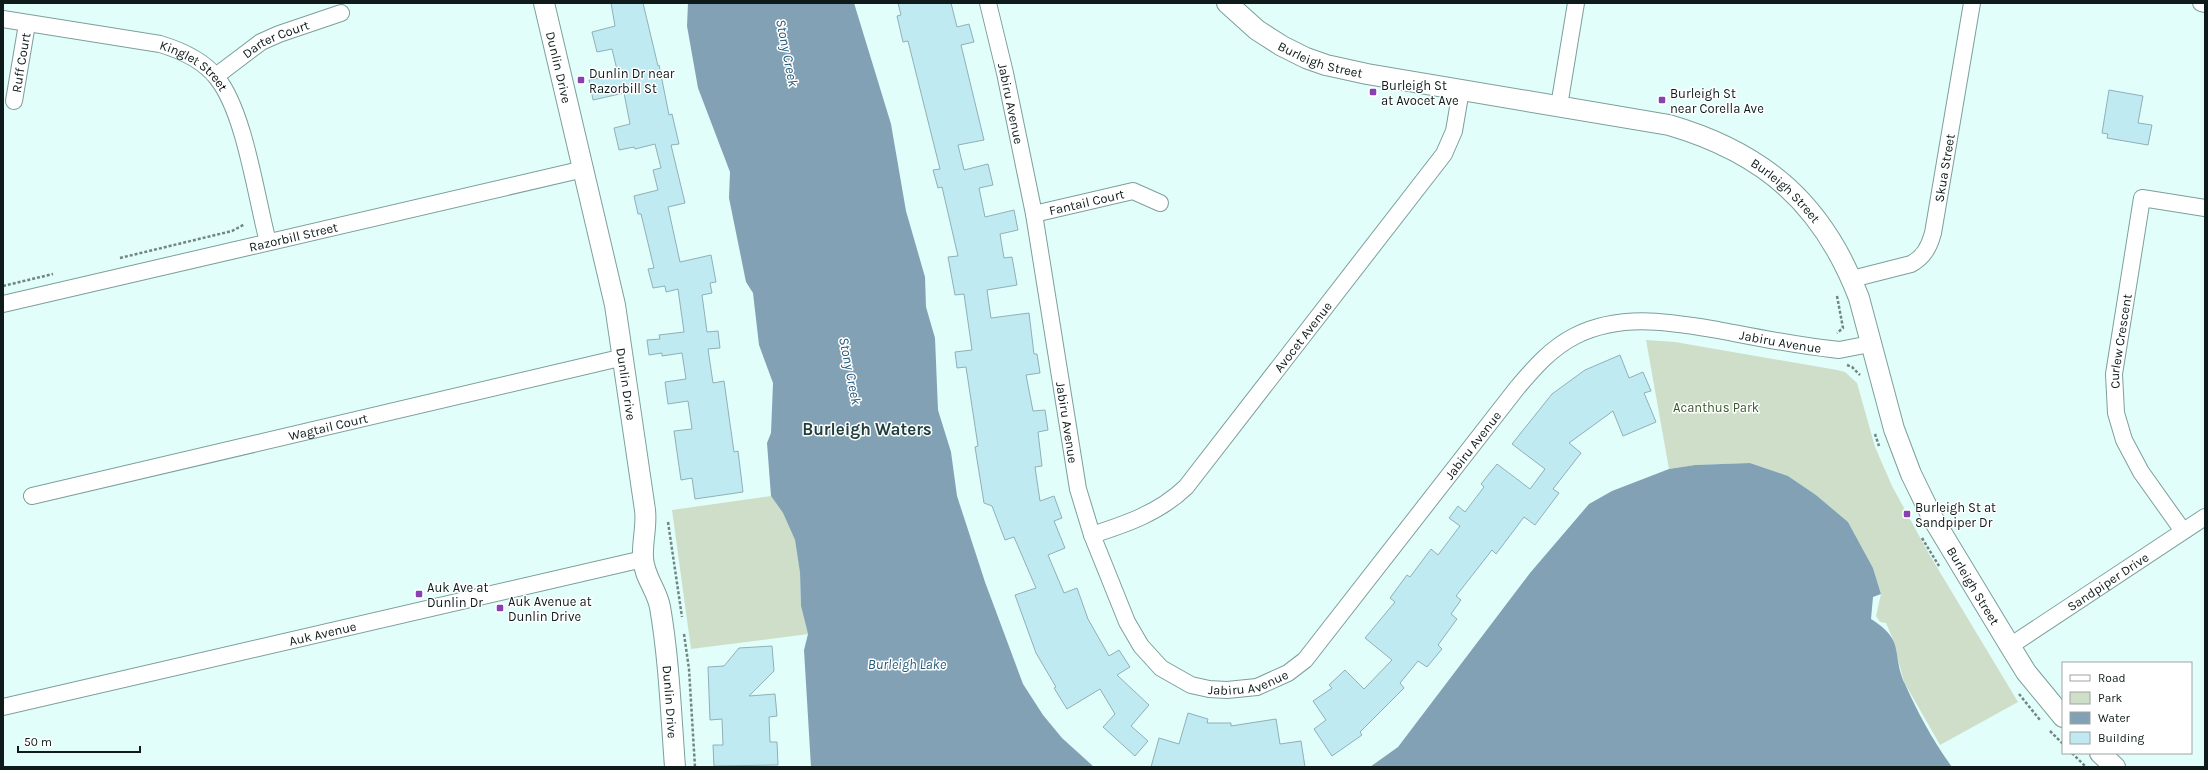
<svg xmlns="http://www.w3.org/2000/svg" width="2208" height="770" viewBox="0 0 2208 770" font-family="Karla,sans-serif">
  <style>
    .green { fill: #cedec8 }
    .water { fill: #82a1b5 }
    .building { fill: #bfeaf2; stroke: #8fb0b7 }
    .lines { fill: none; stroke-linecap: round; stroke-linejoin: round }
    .minor-casing { stroke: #7d9f9b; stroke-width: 18 }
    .tertiary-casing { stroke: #7d9f9b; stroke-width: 22 }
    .path { stroke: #718684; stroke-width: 2.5; stroke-dasharray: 3 2; stroke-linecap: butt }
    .minor { stroke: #fff; stroke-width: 16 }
    .tertiary { stroke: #fff; stroke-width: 20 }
    .poi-dot { fill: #8940b2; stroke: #fff; stroke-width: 1.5 }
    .labels { text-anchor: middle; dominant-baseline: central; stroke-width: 3; stroke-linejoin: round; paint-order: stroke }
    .street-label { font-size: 13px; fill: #0e1b1a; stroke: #fff }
    .poi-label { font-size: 13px; fill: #0e1b1a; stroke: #fff; text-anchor: start }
    .park-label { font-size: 13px; fill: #3a582e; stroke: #fff }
    .water-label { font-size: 14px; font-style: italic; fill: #255b7a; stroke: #fff }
    .district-label { font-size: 17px; font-weight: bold; fill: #1e3e3b; stroke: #fff }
  </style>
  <rect width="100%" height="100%" fill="#e1fefb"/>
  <path class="green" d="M 1646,340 L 1675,342 L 1837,370 L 1845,372 L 1857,383 L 1875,447 L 1892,486 L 1929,554 L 2018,702 L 1940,745 L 1904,682 L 1892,637 L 1886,623 L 1880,622 L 1876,616 L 1881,594 L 1873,568 L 1848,522 L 1816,495 L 1788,476 L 1750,463 L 1695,465 L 1669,469 Z
    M 771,496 L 783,513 L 795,540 L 800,573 L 801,606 L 808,634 L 691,649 L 672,510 Z"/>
  <path class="water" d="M 688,3 L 854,3 L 891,124 L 906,211 L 925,277 L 926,307 L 935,338 L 938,410 L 951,452 L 957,496 L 985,582 L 1023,684 L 1043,715 L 1062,738 L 1094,767 L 811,767 L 804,650 L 808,634 L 801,606 L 800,573 L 795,540 L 783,513 L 771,496 L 767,443 L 771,433 L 773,383 L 759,345 L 753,293 L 746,282 L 729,198 L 730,172 L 698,88 L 687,26 Z
    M 1750,463 L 1788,476 L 1816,495 L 1848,522 L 1873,568 L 1881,594 L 1873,597 L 1871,619 C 1906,641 1891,653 1905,684 C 1918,713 1933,741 1952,767 L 1370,767 L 1398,747 L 1530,573 L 1589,504 L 1612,491 L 1669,469 L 1695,465 Z"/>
  <path class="building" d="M 611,3 L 643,3 L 658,66 L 659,65 L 669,115 L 672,114 L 679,144 L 671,145 L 685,203 L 668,207 L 680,262 L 711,255 L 716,282 L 710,283 L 712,293 L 702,295 L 707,332 L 718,331 L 720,348 L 708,349 L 713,383 L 724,381 L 734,452 L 738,451 L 743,492 L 695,499 L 692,478 L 681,480 L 674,431 L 692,429 L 688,401 L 668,404 L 665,382 L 686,379 L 682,353 L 662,356 L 662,353 L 649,355 L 647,340 L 660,339 L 659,335 L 684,332 L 678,289 L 666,292 L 665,286 L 653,288 L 648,269 L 654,268 L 641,214 L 638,214 L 634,196 L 658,190 L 653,170 L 661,168 L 655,144 L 635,149 L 634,147 L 619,150 L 614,128 L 630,124 L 624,93 L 593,100 L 589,80 L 618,74 L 612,49 L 597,52 L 592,32 L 615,26 Z
    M 898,3 L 951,3 L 957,27 L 969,24 L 974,42 L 961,45 L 984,140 L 958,145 L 964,170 L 988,164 L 993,185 L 979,188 L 985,217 L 1014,210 L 1018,230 L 1000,234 L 1004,258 L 1012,257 L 1017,285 L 987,290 L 991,318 L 1029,313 L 1034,354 L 1037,354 L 1040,373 L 1026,375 L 1033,411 L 1045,410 L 1048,430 L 1038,432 L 1042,466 L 1035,467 L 1040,501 L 1054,496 L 1062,518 L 1054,521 L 1065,548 L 1048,555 L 1064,593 L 1077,588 L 1088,619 L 1109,656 L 1119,650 L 1130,667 L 1117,675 L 1149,705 L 1131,726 L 1148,741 L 1135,756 L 1103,727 L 1115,714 L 1100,689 L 1067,709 L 1054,688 L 1056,687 L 1036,653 L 1015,595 L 1036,588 L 1014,537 L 1005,540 L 992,506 L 984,503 L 975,447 L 978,446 L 966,367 L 957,368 L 955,352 L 972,350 L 964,294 L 955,295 L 948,257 L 958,256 L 942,187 L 938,188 L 933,170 L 940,169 L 908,41 L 903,42 L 897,16 L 901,15 Z
    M 2109,90 L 2143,96 L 2138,123 L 2152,125 L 2148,145 L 2107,138 L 2108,134 L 2102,133 Z
    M 1620,355 L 1629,378 L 1643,372 L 1651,391 L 1644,393 L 1656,422 L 1623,436 L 1613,411 L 1569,443 L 1581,453 L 1553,489 L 1559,493 L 1535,525 L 1524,517 L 1496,554 L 1492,550 L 1456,596 L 1461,600 L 1451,614 L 1457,619 L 1438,645 L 1442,649 L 1427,667 L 1418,661 L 1400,683 L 1404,688 L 1360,732 L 1362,735 L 1332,756 L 1314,729 L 1326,720 L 1313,701 L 1332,688 L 1329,685 L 1345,670 L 1364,689 L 1392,660 L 1365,638 L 1395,602 L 1390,598 L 1407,575 L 1410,577 L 1431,549 L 1438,555 L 1460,526 L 1449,518 L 1458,506 L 1465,512 L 1484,487 L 1481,484 L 1497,464 L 1530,489 L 1545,469 L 1512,444 L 1552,394 L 1585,370 Z
    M 772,646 L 774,671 L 749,696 L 775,694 L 777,716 L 769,717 L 770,742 L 777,742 L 778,765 L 714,766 L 713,745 L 723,745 L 722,719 L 710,720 L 708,667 L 724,666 L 739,648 Z
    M 1188,713 L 1208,719 L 1207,723 L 1231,723 L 1231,726 L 1276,719 L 1280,744 L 1301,741 L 1305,767 L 1151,767 L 1159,738 L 1179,744 Z"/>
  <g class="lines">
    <g class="minor-casing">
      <g id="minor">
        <path id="s1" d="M 988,3 L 1005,73 L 1034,214 L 1078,489 L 1092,535 L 1127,622 L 1141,646 L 1161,668 L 1191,685 L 1209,689 L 1227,690 L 1257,687 L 1288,673 L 1305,660 L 1517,388 C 1534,368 1551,348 1575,336 C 1621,313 1669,322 1718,330 C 1755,337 1793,345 1831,349 L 1839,350 L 1870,344"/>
        <path d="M 2201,3 L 2205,4"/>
        <path id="s2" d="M 3,19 L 160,44 C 180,50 204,61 217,78 C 245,113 256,197 268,242"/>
        <path id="s3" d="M 216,76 L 261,42 L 279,34 L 341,13"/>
        <path id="s4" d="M 14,101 L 27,24"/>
        <path d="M 1559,106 L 1576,3"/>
        <path id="s5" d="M 1034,214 L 1133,191 L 1160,203"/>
        <path id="s6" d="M 1852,279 L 1911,264 C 1924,257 1929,247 1933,233 L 1972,3"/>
        <path id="s7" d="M 3,304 L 584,169"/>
        <path id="s8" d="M 32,496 L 624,357"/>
        <path id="s9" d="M 2183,531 L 2141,472 L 2124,440 L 2116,413 L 2114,374 L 2142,198 L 2205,208"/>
        <path id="s10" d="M 1092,535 C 1126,524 1159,513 1186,487 L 1444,154 L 1454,131 L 1461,90"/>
        <path id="s11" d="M 2010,646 L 2205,517"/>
        <path id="s12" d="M 3,707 L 643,559"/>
      </g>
    </g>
    <g class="tertiary-casing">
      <g id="tertiary">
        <path id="s13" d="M 544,3 L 615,305 L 645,510 C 647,526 642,542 643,558 C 644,577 657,590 660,607 C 669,659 671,714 675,767"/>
        <path id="s14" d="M 1227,3 L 1257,30 L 1282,46 L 1306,58 L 1326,65 L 1367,74 L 1669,125 C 1765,153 1823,204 1859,298 L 1894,429 L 1911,474 L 1932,517 L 2010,646 L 2026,672 L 2063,717"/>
        <path d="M 2100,753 L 2115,767"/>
      </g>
    </g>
    <path class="path" d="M 120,258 L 232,231 L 245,224
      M 3,286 L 53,274
      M 1837,296 L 1843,328 L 1837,333
      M 1847,365 L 1852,367 L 1860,375
      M 1875,434 L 1879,446
      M 668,522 L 682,617
      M 1922,538 L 1939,566
      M 684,634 L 689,669 L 695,767
      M 2019,694 L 2040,720
      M 2050,731 L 2063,744
      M 2072,753 L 2086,767"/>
    <use href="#minor" class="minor"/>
    <use href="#tertiary" class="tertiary"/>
  </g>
  <g class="poi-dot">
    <rect x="577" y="76" width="8" height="8" rx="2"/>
    <rect x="1369" y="88" width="8" height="8" rx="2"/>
    <rect x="1658" y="96" width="8" height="8" rx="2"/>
    <rect x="1903" y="510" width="8" height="8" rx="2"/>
    <rect x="415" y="590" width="8" height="8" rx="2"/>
    <rect x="496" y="604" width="8" height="8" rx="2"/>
  </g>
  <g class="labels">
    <g class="street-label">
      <text stroke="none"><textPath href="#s3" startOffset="71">Darter Court</textPath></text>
      <text stroke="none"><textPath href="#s14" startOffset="111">Burleigh Street</textPath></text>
      <text stroke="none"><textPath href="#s4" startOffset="39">Ruff Court</textPath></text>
      <text stroke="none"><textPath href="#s13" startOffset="66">Dunlin Drive</textPath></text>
      <text stroke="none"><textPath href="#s2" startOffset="200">Kinglet Street</textPath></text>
      <text stroke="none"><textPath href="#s1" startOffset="103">Jabiru Avenue</textPath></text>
      <text stroke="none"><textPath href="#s6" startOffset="166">Skua Street</textPath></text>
      <text stroke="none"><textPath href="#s14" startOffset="602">Burleigh Street</textPath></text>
      <text stroke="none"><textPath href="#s5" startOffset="54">Fantail Court</textPath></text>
      <text stroke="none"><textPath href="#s7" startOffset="298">Razorbill Street</textPath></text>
      <text stroke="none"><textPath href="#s10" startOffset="297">Avocet Avenue</textPath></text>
      <text stroke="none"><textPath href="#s1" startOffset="1483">Jabiru Avenue</textPath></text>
      <text stroke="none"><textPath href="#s9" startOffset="209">Curlew Crescent</textPath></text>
      <text stroke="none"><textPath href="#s13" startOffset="390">Dunlin Drive</textPath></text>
      <text stroke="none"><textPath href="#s1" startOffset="427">Jabiru Avenue</textPath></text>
      <text stroke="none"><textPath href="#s8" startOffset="304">Wagtail Court</textPath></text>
      <text stroke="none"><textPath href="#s1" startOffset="1123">Jabiru Avenue</textPath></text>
      <text stroke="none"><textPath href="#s11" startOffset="117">Sandpiper Drive</textPath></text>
      <text stroke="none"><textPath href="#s14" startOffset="1046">Burleigh Street</textPath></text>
      <text stroke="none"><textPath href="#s12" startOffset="328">Auk Avenue</textPath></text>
      <text stroke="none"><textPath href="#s1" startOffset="787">Jabiru Avenue</textPath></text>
      <text stroke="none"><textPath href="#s13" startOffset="713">Dunlin Drive</textPath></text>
    </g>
    <g class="poi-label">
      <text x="589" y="73">Dunlin Dr near<tspan x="589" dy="15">Razorbill St</tspan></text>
      <text x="1381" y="85">Burleigh St<tspan x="1381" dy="15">at Avocet Ave</tspan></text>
      <text x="1670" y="93">Burleigh St<tspan x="1670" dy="15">near Corella Ave</tspan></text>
      <text x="1915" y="507">Burleigh St at<tspan x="1915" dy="15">Sandpiper Dr</tspan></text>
      <text x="427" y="587">Auk Ave at<tspan x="427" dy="15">Dunlin Dr</tspan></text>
      <text x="508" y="601">Auk Avenue at<tspan x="508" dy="15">Dunlin Drive</tspan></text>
    </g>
    <g class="park-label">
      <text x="1716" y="407">Acanthus Park</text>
    </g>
    <g class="water-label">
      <text transform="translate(787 53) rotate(79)">Stony Creek</text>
      <text transform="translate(850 371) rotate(79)">Stony Creek</text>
      <text x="907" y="664">Burleigh Lake</text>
    </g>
    <g class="district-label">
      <text x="867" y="429">Burleigh Waters</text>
    </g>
  </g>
  <rect width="2208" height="770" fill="none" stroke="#0e1b1a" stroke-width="8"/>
  <rect x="2062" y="662" width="130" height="92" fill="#ffffff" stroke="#9fa4a3"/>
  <rect x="2070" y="675" width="20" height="6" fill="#ffffff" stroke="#9fa4a3"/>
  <text x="2098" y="682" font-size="12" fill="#0e1b1a">Road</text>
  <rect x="2070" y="692" width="20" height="12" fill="#cedec8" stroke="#9fa4a3"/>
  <text x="2098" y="702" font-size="12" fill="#0e1b1a">Park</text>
  <rect x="2070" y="712" width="20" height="12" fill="#82a1b5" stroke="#9fa4a3"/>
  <text x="2098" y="722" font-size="12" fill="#0e1b1a">Water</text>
  <rect x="2070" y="732" width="20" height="12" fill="#bfeaf2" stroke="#9fa4a3"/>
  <text x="2098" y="742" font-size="12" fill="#0e1b1a">Building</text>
  <path d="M18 746v6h122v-6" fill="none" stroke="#0e1b1a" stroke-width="2"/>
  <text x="24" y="746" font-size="12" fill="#0e1b1a" stroke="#ffffff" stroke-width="3" paint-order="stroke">50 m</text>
</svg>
